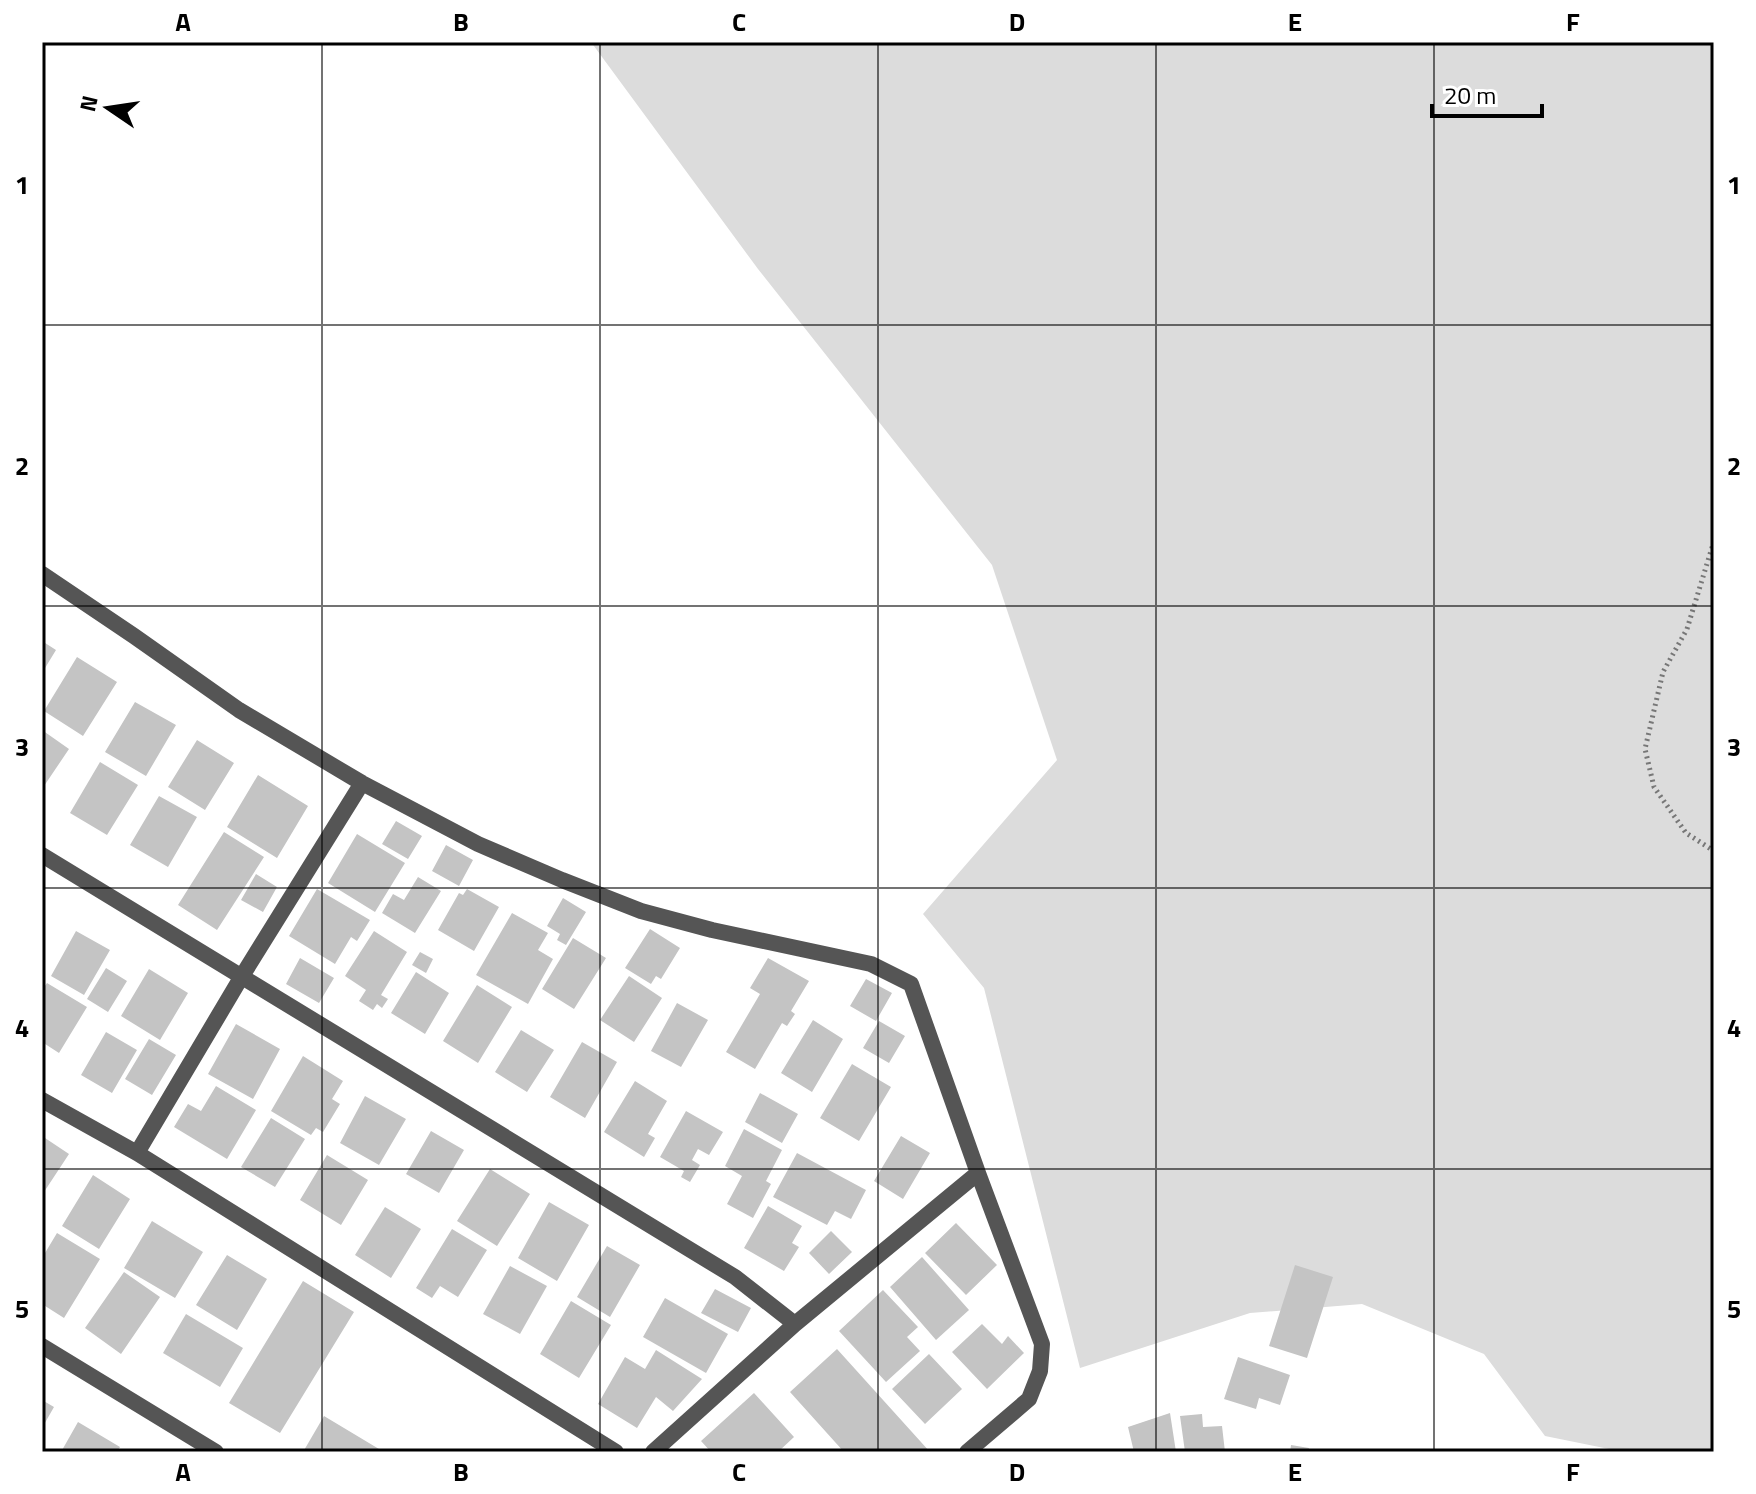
<svg xmlns="http://www.w3.org/2000/svg" width="1756" height="1494" viewBox="0 0 1756 1494" font-family="'Titillium Web',sans-serif">
  <style>
    .green { fill: #dcdcdc }
    .building { fill: #c4c4c4 }
    .lines { fill: none; stroke-linecap: round; stroke-linejoin: round }
    .path { stroke: #777; stroke-width: 5; stroke-dasharray: 2 4; stroke-linecap: butt }
    .minor { stroke: #555; stroke-width: 16 }
    .grid { fill: none; stroke: #000; stroke-width: 2; stroke-opacity: 0.55 }
    .neatline { fill: none; stroke: #000; stroke-width: 3 }
    .grid-label { font-size: 26px; text-anchor: middle; font-weight: bold; fill: #000 }
  </style>
  <rect width="100%" height="100%" fill="#fff"/>
  <path class="green" d="M 591,42 L 1714,42 L 1714,1452 L 1624,1452 L 1545,1436 L 1484,1354 L 1362,1304 L 1250,1313 L 1080,1368 L 984,988 L 923,914 L 1057,760 L 992,565 L 758,269 Z"/>
  <path class="building" d="M 42,641 L 56,650 L 42,673 Z
    M 77,657 L 117,682 L 83,736 L 44,711 Z
    M 135,702 L 176,725 L 146,776 L 105,752 Z
    M 42,730 L 69,749 L 42,789 Z
    M 197,740 L 234,763 L 205,810 L 168,787 Z
    M 100,762 L 138,785 L 107,835 L 70,813 Z
    M 258,775 L 308,806 L 277,858 L 227,827 Z
    M 159,796 L 197,817 L 168,867 L 130,845 Z
    M 396,821 L 422,836 L 408,859 L 382,844 Z
    M 224,832 L 264,857 L 217,930 L 178,905 Z
    M 357,834 L 405,863 L 375,912 L 328,883 Z
    M 446,845 L 473,860 L 459,886 L 432,871 Z
    M 256,874 L 277,887 L 263,912 L 241,900 Z
    M 418,877 L 441,891 L 415,933 L 382,913 L 393,894 L 404,900 Z
    M 317,889 L 370,920 L 357,941 L 351,937 L 335,964 L 289,936 Z
    M 467,889 L 499,907 L 474,951 L 438,930 L 459,893 L 463,895 Z
    M 563,898 L 586,912 L 566,945 L 557,940 L 560,934 L 547,926 Z
    M 512,913 L 548,933 L 538,950 L 553,959 L 528,1004 L 476,975 Z
    M 650,929 L 680,948 L 661,979 L 656,976 L 651,984 L 625,968 Z
    M 76,931 L 110,950 L 84,995 L 51,976 Z
    M 374,931 L 407,952 L 381,995 L 388,999 L 382,1008 L 377,1004 L 373,1010 L 359,1001 L 366,990 L 345,976 Z
    M 573,938 L 606,958 L 574,1009 L 542,989 Z
    M 420,952 L 433,959 L 426,973 L 412,965 Z
    M 300,958 L 334,978 L 319,1003 L 286,984 Z
    M 768,958 L 809,981 L 791,1011 L 795,1014 L 787,1026 L 782,1023 L 755,1069 L 726,1052 L 760,994 L 750,988 Z
    M 106,968 L 127,981 L 108,1012 L 87,999 Z
    M 149,969 L 188,993 L 160,1040 L 121,1016 Z
    M 416,972 L 449,993 L 425,1034 L 391,1013 Z
    M 629,976 L 662,998 L 634,1042 L 600,1020 Z
    M 866,979 L 892,993 L 876,1021 L 850,1006 Z
    M 47,983 L 87,1007 L 59,1053 L 42,1042 L 42,990 Z
    M 477,985 L 512,1007 L 478,1063 L 443,1041 Z
    M 677,1003 L 708,1020 L 681,1067 L 651,1051 Z
    M 813,1020 L 843,1039 L 812,1092 L 781,1073 Z
    M 879,1021 L 905,1036 L 889,1063 L 863,1048 Z
    M 236,1024 L 280,1049 L 253,1099 L 208,1074 Z
    M 521,1030 L 554,1050 L 527,1092 L 495,1072 Z
    M 106,1032 L 137,1050 L 112,1093 L 81,1075 Z
    M 149,1039 L 176,1055 L 152,1095 L 125,1079 Z
    M 582,1042 L 617,1062 L 585,1118 L 550,1097 Z
    M 303,1056 L 343,1081 L 332,1099 L 340,1104 L 323,1132 L 316,1128 L 311,1135 L 271,1111 Z
    M 852,1064 L 891,1087 L 859,1141 L 820,1118 Z
    M 635,1081 L 667,1101 L 648,1134 L 655,1138 L 644,1157 L 604,1132 Z
    M 216,1086 L 256,1110 L 227,1159 L 174,1127 L 188,1104 L 201,1111 Z
    M 760,1093 L 798,1114 L 782,1143 L 745,1122 Z
    M 365,1096 L 406,1119 L 379,1165 L 340,1143 Z
    M 686,1111 L 723,1132 L 709,1155 L 698,1149 L 692,1160 L 700,1165 L 690,1182 L 681,1177 L 684,1171 L 660,1157 Z
    M 271,1118 L 305,1139 L 275,1187 L 241,1167 Z
    M 744,1129 L 782,1150 L 766,1181 L 771,1184 L 753,1218 L 727,1204 L 742,1176 L 725,1166 Z
    M 431,1131 L 464,1150 L 439,1193 L 406,1174 Z
    M 42,1136 L 69,1154 L 42,1195 Z
    M 901,1136 L 930,1153 L 903,1199 L 874,1181 Z
    M 797,1153 L 866,1190 L 851,1219 L 835,1211 L 827,1225 L 773,1197 Z
    M 327,1155 L 368,1180 L 341,1225 L 300,1200 Z
    M 490,1169 L 530,1194 L 497,1246 L 457,1221 Z
    M 93,1175 L 130,1199 L 99,1249 L 62,1226 Z
    M 549,1202 L 589,1225 L 557,1281 L 518,1258 Z
    M 768,1206 L 802,1226 L 792,1243 L 799,1247 L 784,1271 L 744,1248 Z
    M 385,1207 L 421,1229 L 391,1278 L 355,1255 Z
    M 152,1221 L 203,1252 L 175,1298 L 124,1268 Z
    M 956,1223 L 997,1265 L 966,1295 L 925,1253 Z
    M 452,1229 L 487,1250 L 458,1297 L 440,1286 L 432,1298 L 416,1288 Z
    M 831,1231 L 852,1252 L 829,1274 L 809,1253 Z
    M 57,1233 L 100,1259 L 64,1318 L 42,1304 L 42,1258 Z
    M 607,1246 L 640,1265 L 610,1317 L 577,1297 Z
    M 227,1255 L 267,1279 L 237,1330 L 196,1305 Z
    M 922,1257 L 969,1310 L 936,1340 L 890,1287 Z
    M 1295,1265 L 1333,1277 L 1307,1358 L 1269,1346 Z
    M 510,1266 L 547,1286 L 520,1334 L 483,1314 Z
    M 124,1272 L 160,1297 L 121,1354 L 85,1328 Z
    M 303,1281 L 354,1312 L 280,1433 L 229,1403 Z
    M 715,1289 L 751,1308 L 738,1332 L 701,1313 Z
    M 883,1290 L 918,1327 L 907,1337 L 920,1351 L 886,1382 L 839,1331 Z
    M 665,1298 L 728,1334 L 706,1373 L 643,1337 Z
    M 571,1301 L 611,1325 L 579,1378 L 540,1354 Z
    M 186,1314 L 243,1348 L 220,1387 L 163,1353 Z
    M 982,1324 L 1002,1344 L 1008,1336 L 1024,1353 L 987,1389 L 952,1352 Z
    M 837,1349 L 930,1452 L 844,1452 L 790,1392 Z
    M 656,1350 L 702,1379 L 673,1411 L 656,1397 L 637,1428 L 598,1404 L 625,1357 L 645,1369 Z
    M 929,1354 L 962,1389 L 925,1424 L 892,1389 Z
    M 1238,1357 L 1290,1375 L 1280,1405 L 1259,1398 L 1256,1409 L 1224,1399 Z
    M 754,1393 L 794,1437 L 778,1452 L 711,1452 L 701,1441 Z
    M 42,1400 L 54,1407 L 42,1428 Z
    M 1170,1413 L 1176,1452 L 1134,1452 L 1128,1427 Z
    M 1202,1414 L 1203,1427 L 1222,1426 L 1225,1452 L 1185,1452 L 1180,1416 Z
    M 324,1416 L 384,1452 L 303,1452 Z
    M 78,1422 L 120,1447 L 117,1452 L 61,1452 Z
    M 1291,1445 L 1309,1448 L 1308,1452 L 1290,1452 Z"/>
  <g class="lines">
    <path class="path" d="M 1714,541 L 1687,629 L 1663,672 L 1645,749 L 1654,787 L 1686,833 L 1714,851"/>
    <path class="minor" d="M 42,574 L 134,636 L 239,710 L 362,783 L 478,844 L 562,880 L 641,911 L 712,930 L 871,964 L 911,984 L 978,1173
      M 42,855 L 735,1277 L 795,1324
      M 42,1100 L 137,1153 L 616,1452
      M 137,1153 L 242,976 L 362,783
      M 42,1346 L 216,1452
      M 653,1452 L 795,1324 L 978,1173 L 1042,1344 L 1040,1371 L 1029,1399 L 967,1452"/>
  </g>
  <path class="grid" d="M 322,42 L 322,1452M 600,42 L 600,1452M 878,42 L 878,1452M 1156,42 L 1156,1452M 1434,42 L 1434,1452M 42,325 L 1714,325M 42,606 L 1714,606M 42,888 L 1714,888M 42,1169 L 1714,1169"/>
  <rect width="1756" height="1494" fill="none" stroke="#ffffff" stroke-width="88"/>
  <g transform="translate(108 108) rotate(283)" stroke="#ffffff" stroke-width="6" paint-order="stroke">
  <path d="M0-6L14 30L0 20L-14 30Z" fill="#000000"/>
  <text y="-12" font-size="22" font-weight="bold" text-anchor="middle" fill="#000000">N</text>
  </g>
  <path d="M1432 104v12h110v-12" fill="none" stroke="#000000" stroke-width="4"/>
  <text x="1444" y="104" font-size="24" fill="#000000" stroke="#ffffff" stroke-width="6" paint-order="stroke">20 m</text>
  <rect x="44" y="44" width="1668" height="1406" class="neatline"/>
  <g class="grid-label">
    <text x="183" y="31">A</text>
    <text x="461" y="31">B</text>
    <text x="739" y="31">C</text>
    <text x="1017" y="31">D</text>
    <text x="1295" y="31">E</text>
    <text x="1573" y="31">F</text>
    <text x="22" y="194">1</text>
    <text x="1734" y="194">1</text>
    <text x="22" y="475">2</text>
    <text x="1734" y="475">2</text>
    <text x="22" y="756">3</text>
    <text x="1734" y="756">3</text>
    <text x="22" y="1037">4</text>
    <text x="1734" y="1037">4</text>
    <text x="22" y="1318">5</text>
    <text x="1734" y="1318">5</text>
    <text x="183" y="1481">A</text>
    <text x="461" y="1481">B</text>
    <text x="739" y="1481">C</text>
    <text x="1017" y="1481">D</text>
    <text x="1295" y="1481">E</text>
    <text x="1573" y="1481">F</text>
  </g>
</svg>
